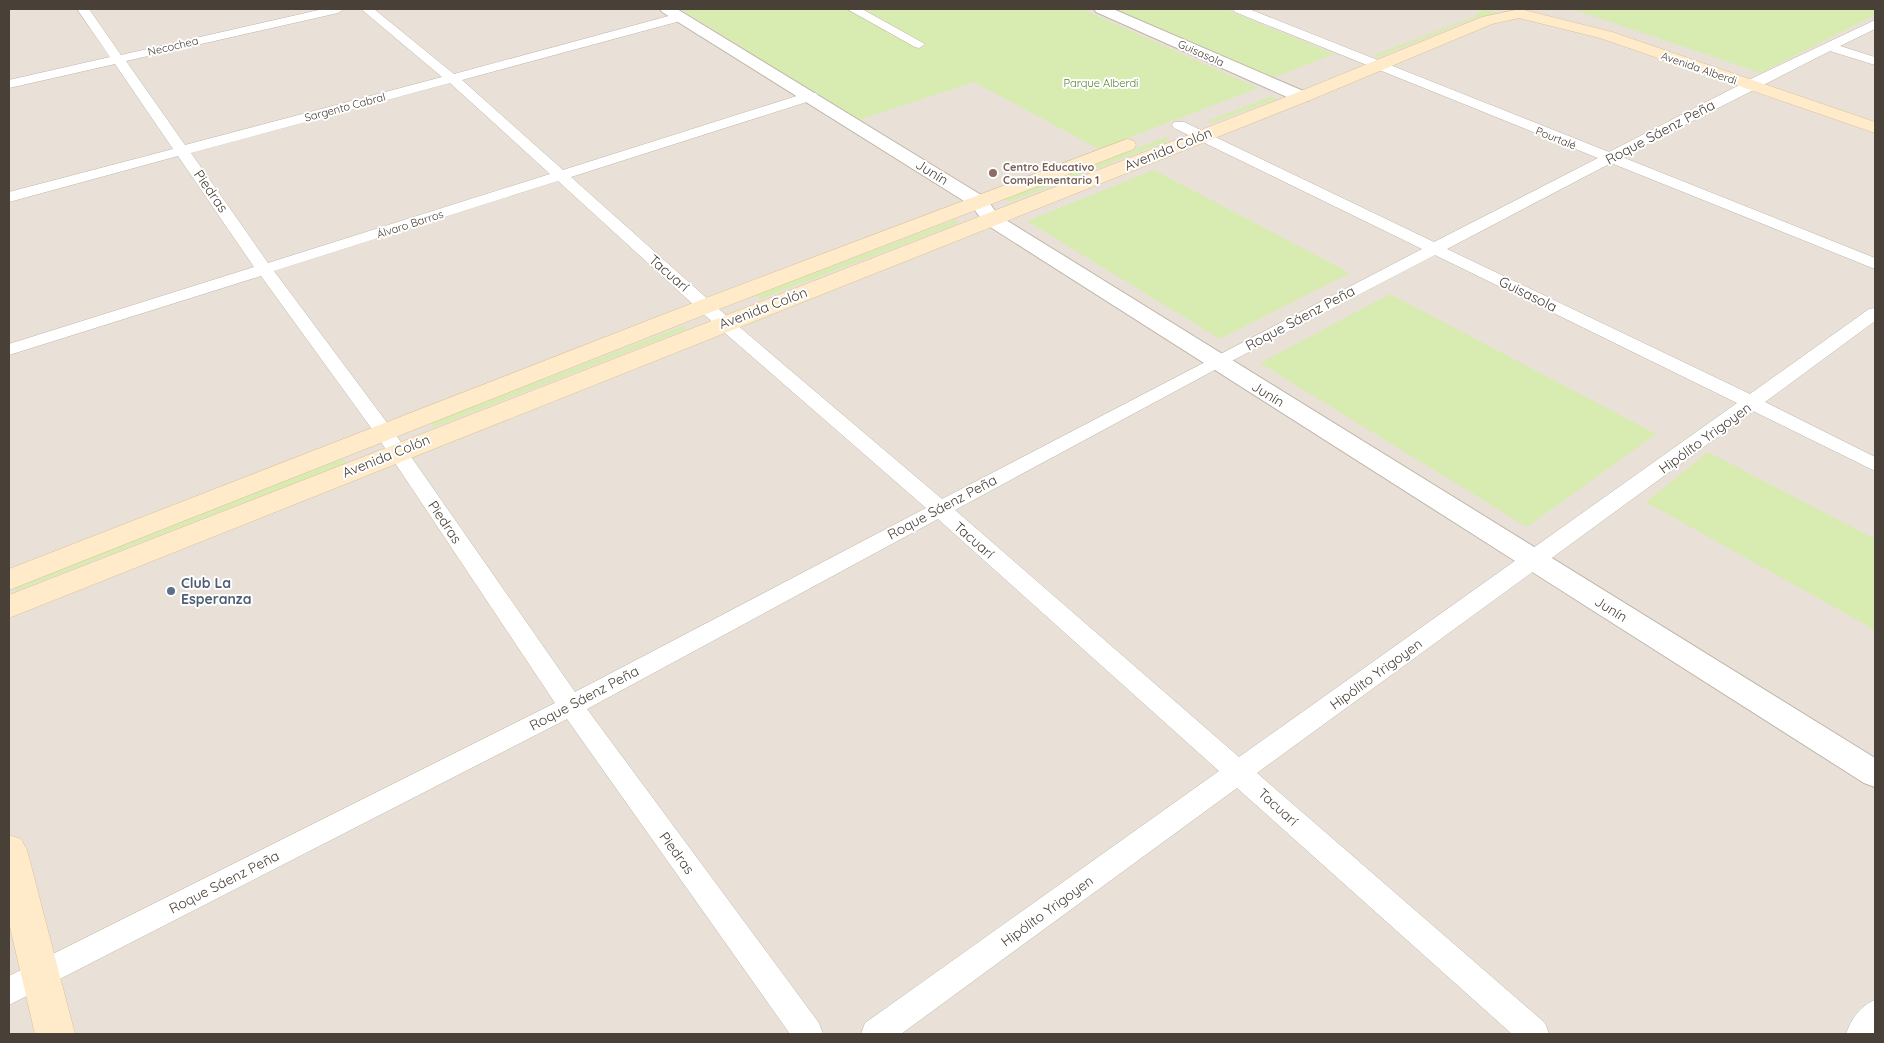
<svg xmlns="http://www.w3.org/2000/svg" width="1884" height="1043" viewBox="0 0 1884 1043" font-family="Quicksand,sans-serif">
  <style>
    .residential { fill: #e9e1d7 }
    .green { fill: #d8ebb0 }
    .lines { fill: none; stroke-linecap: round; stroke-linejoin: round }
    .minor-casing { stroke: #c1b6ab; stroke-width: 1 }
    .tertiary-casing { stroke: #c1b6ab; stroke-width: 2 }
    .secondary-casing { stroke: #dac099; stroke-width: 1 }
    .minor { fill: #fff; fill-rule: evenodd }
    .tertiary { fill: #fff; fill-rule: evenodd }
    .secondary { fill: #ffebc9; fill-rule: evenodd }
    .education-dot { fill: #8d6e63; stroke: #fff; stroke-width: 2 }
    .service-dot { fill: #5c6f8a; stroke: #fff; stroke-width: 2 }
    .labels { text-anchor: middle; dominant-baseline: central; stroke-width: 4; stroke-linejoin: round; paint-order: stroke }
    .far-street-label { font-size: 11px; fill: #494037; stroke: #fff }
    .far-park-label { font-size: 11px; fill: #547e27; stroke: #fff }
    .far-education-label { font-size: 11px; font-weight: bold; fill: #785e54; stroke: #fff; text-anchor: start }
    .street-label { font-size: 14px; fill: #494037; stroke: #fff }
    .service-label { font-size: 14px; font-weight: bold; fill: #4e5e75; stroke: #fff; text-anchor: start }
  </style>
  <rect width="100%" height="100%" fill="#f5f0e9"/>
  <path class="residential" d="M 9,9 L 1875,9 L 1875,1034 L 9,1034 Z"/>
  <path class="green" d="M 680,9 L 1082,9 L 1258,88 L 1099,149 L 974,82 L 859,120 Z
    M 1122,9 L 1225,9 L 1334,54 L 1269,79 L 1116,11 Z
    M 1483,9 L 1502,14 L 1478,17 L 1378,57 L 1374,55 L 1473,17 Z
    M 1572,9 L 1875,9 L 1875,15 L 1761,73 Z
    M 1272,96 L 1276,99 L 1212,123 L 1207,121 Z
    M 1165,137 L 1170,140 L 1009,202 L 1004,199 Z
    M 1154,170 L 1350,273 L 1220,339 L 1027,221 Z
    M 954,220 L 959,223 L 760,299 L 756,295 Z
    M 1390,294 L 1656,434 L 1527,527 L 1260,363 Z
    M 683,326 L 687,329 L 434,427 L 431,423 Z
    M 1708,452 L 1875,539 L 1875,630 L 1646,502 Z
    M 343,459 L 346,463 L 15,591 L 13,586 Z"/>
  <g class="lines">
    <g class="minor-casing">
      <path id="minor" d="M 77,9 L 89,9 L 121,55 L 323,9 L 344,9 L 338,13 L 126,61 L 185,145 L 442,77 L 361,9 L 374,9 L 454,74 L 676,14 L 684,14 L 686,17 L 684,20 L 462,80 L 563,170 L 806,93 L 816,93 L 818,96 L 816,99 L 571,177 L 730,319 L 942,499 L 1422,249 L 1174,128 L 1172,125 L 1174,122 L 1184,122 L 1434,242 L 1598,158 L 1235,12 L 1233,9 L 1249,9 L 1609,152 L 1757,76 L 1875,20 L 1875,29 L 1840,46 L 1875,57 L 1875,65 L 1830,51 L 1622,157 L 1875,258 L 1875,269 L 1611,163 L 1447,249 L 1750,394 L 1869,309 L 1875,308 L 1875,321 L 1765,402 L 1875,457 L 1875,471 L 1753,411 L 1257,773 L 1545,1023 L 1549,1034 L 1512,1034 L 1237,788 L 901,1034 L 861,1034 L 865,1023 L 1219,771 L 938,519 L 587,709 L 819,1023 L 823,1034 L 790,1034 L 567,719 L 9,1005 L 9,976 L 555,703 L 377,436 L 261,276 L 9,355 L 9,344 L 254,267 L 178,156 L 9,202 L 9,192 L 173,149 L 115,64 L 9,88 L 9,80 L 110,57 ZM 450,83 L 550,174 L 268,263 L 191,153 ZM 558,181 L 718,327 L 926,508 L 575,692 L 391,428 L 274,271 ZM 1435,255 L 1737,403 L 1239,757 L 955,510 L 1222,366 Z
        M 847,9 L 862,9 L 925,44 L 919,48 L 915,47 Z
        M 1875,1000 L 1875,1034 L 1846,1034 C 1851,1019 1860,1006 1875,1000 Z"/>
    </g>
    <g class="tertiary-casing">
      <path id="tertiary" d="M 660,9 L 677,9 L 986,198 L 998,215 L 1875,758 L 1875,787 L 1864,783 L 984,223 L 972,206 L 662,12 Z
        M 1094,9 L 1113,9 L 1308,93 L 1310,97 L 1308,101 L 1296,101 L 1096,12 Z"/>
    </g>
    <g class="secondary-casing">
      <path id="secondary" d="M 1520,9 L 1612,32 L 1875,122 L 1875,133 L 1600,38 L 1519,18 L 1492,24 L 1308,101 L 9,618 L 9,595 L 1296,93 L 1482,17 Z
        M 1127,139 L 1134,141 L 1136,145 L 1134,149 L 714,311 L 9,590 L 9,569 L 698,301 Z
        M 9,835 L 21,839 L 27,850 L 75,1034 L 35,1034 L 9,923 Z"/>
    </g>
    <use href="#minor" class="minor"/>
    <use href="#tertiary" class="tertiary"/>
    <use href="#secondary" class="secondary"/>
  </g>
  <circle class="education-dot" cx="993" cy="173" r="5"/>
  <circle class="service-dot" cx="171" cy="591" r="5"/>
  <g class="labels">
    <g class="far-street-label">
      <text transform="translate(173 46) rotate(-13)">Necochea</text>
      <text transform="translate(1201 53) rotate(24)">Guisasola</text>
      <text transform="translate(1699 68) rotate(19)">Avenida Alberdi</text>
      <text transform="translate(345 107) rotate(-15)">Sargento Cabral</text>
      <text transform="translate(1556 138) rotate(22)">Pourtalé</text>
      <text transform="translate(410 224) rotate(-18)">Álvaro Barros</text>
    </g>
    <g class="far-park-label">
      <text x="1101" y="83">Parque Alberdi</text>
    </g>
    <g class="far-education-label">
      <text x="1003" y="167">Centro Educativo<tspan x="1003" dy="13">Complementario 1</tspan></text>
    </g>
    <g class="street-label">
      <text transform="translate(1660 132) rotate(-28)">Roque Sáenz Peña</text>
      <text transform="translate(1168 149) rotate(-22)">Avenida Colón</text>
      <text transform="translate(932 172) rotate(32)">Junín</text>
      <text transform="translate(211 191) rotate(55)">Piedras</text>
      <text transform="translate(669 273) rotate(41)">Tacuarí</text>
      <text transform="translate(1528 294) rotate(26)">Guisasola</text>
      <text transform="translate(763 308) rotate(-21)">Avenida Colón</text>
      <text transform="translate(1300 318) rotate(-28)">Roque Sáenz Peña</text>
      <text transform="translate(1268 394) rotate(32)">Junín</text>
      <text transform="translate(1705 438) rotate(-36)">Hipólito Yrigoyen</text>
      <text transform="translate(386 456) rotate(-22)">Avenida Colón</text>
      <text transform="translate(942 507) rotate(-28)">Roque Sáenz Peña</text>
      <text transform="translate(445 522) rotate(56)">Piedras</text>
      <text transform="translate(974 540) rotate(41)">Tacuarí</text>
      <text transform="translate(1611 609) rotate(32)">Junín</text>
      <text transform="translate(1376 674) rotate(-36)">Hipólito Yrigoyen</text>
      <text transform="translate(584 698) rotate(-28)">Roque Sáenz Peña</text>
      <text transform="translate(1278 807) rotate(42)">Tacuarí</text>
      <text transform="translate(677 853) rotate(54)">Piedras</text>
      <text transform="translate(224 882) rotate(-27)">Roque Sáenz Peña</text>
      <text transform="translate(1047 911) rotate(-36)">Hipólito Yrigoyen</text>
    </g>
    <g class="service-label">
      <text x="181" y="583">Club La<tspan x="181" dy="16">Esperanza</tspan></text>
    </g>
  </g>
  <rect width="1884" height="1043" fill="none" stroke="#494037" stroke-width="20"/>
</svg>
